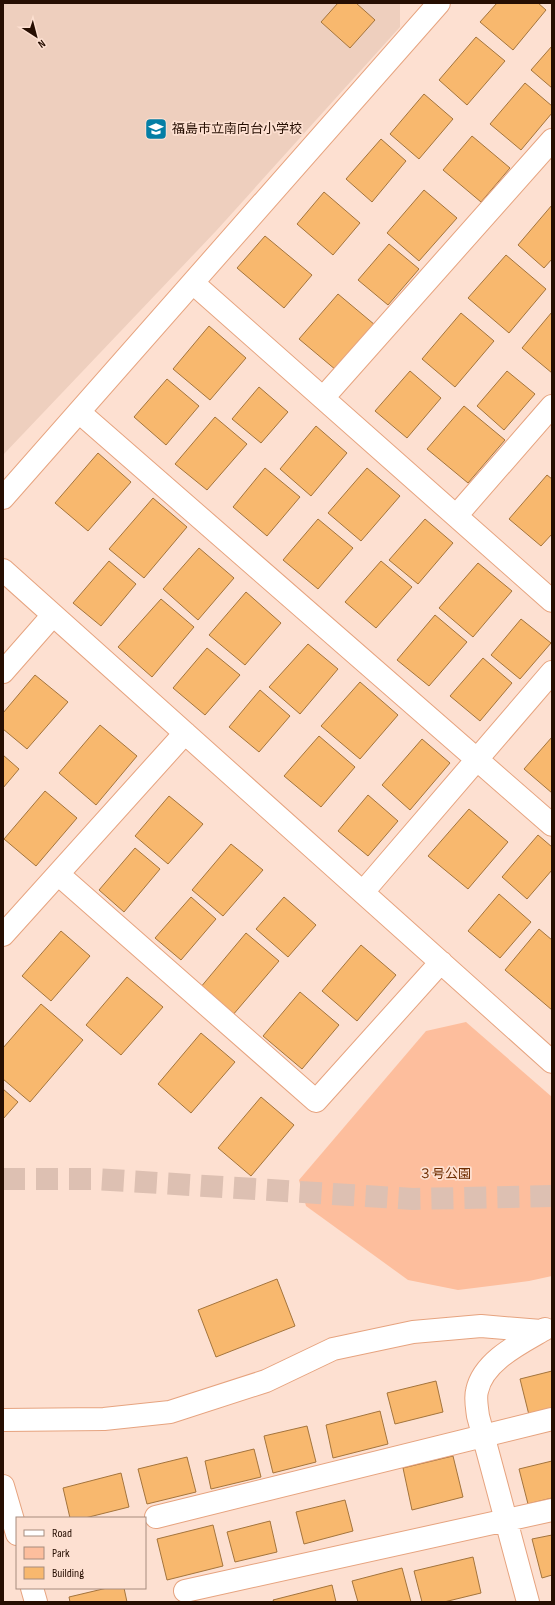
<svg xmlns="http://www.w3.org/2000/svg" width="555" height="1605" viewBox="0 0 555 1605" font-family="'Sofia Sans Condensed','Noto Sans JP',sans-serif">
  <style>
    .built { fill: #eecfbe }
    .green { fill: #fdbe9d }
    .building { fill: #f8b86e; stroke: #a4743c }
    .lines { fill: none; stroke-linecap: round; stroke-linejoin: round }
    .highway-tunnel { stroke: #ddc0b2; stroke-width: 22; stroke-dasharray: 22 11; stroke-linecap: butt }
    .minor-casing { stroke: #e6a37f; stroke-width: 24 }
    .minor { stroke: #fff; stroke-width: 22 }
    .labels { text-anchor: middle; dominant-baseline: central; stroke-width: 3.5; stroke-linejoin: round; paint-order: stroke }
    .poi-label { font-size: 13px; fill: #260e02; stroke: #fde0d1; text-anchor: start }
    .park-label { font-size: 13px; fill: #6e2d00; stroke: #fde0d1 }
  </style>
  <rect width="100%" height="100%" fill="#fde0d1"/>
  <path class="built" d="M 3,3 L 400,3 L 400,27 L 216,231 L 3,455 Z"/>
  <path class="green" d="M 466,1022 L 552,1097 L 552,1276 L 529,1281 L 458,1290 L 408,1280 L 306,1206 L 299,1180 L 426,1031 Z"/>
  <path class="building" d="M 338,3 L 356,3 L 375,20 L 350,48 L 321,22 Z
    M 497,3 L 538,3 L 546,10 L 513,50 L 480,22 Z
    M 476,37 L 505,61 L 467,105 L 439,80 Z
    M 552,46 L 552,88 L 531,70 Z
    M 525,83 L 552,106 L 552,113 L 521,150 L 490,124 Z
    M 424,94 L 453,119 L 419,159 L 390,134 Z
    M 472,136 L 510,168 L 481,202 L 443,170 Z
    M 381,139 L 406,161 L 372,202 L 346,179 Z
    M 424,190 L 457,218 L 419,261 L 387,233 Z
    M 324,192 L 360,223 L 333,255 L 297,224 Z
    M 552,205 L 552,259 L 544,268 L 518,245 Z
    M 265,236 L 312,275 L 284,308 L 237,268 Z
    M 389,244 L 419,269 L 388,305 L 358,280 Z
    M 506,255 L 546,289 L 509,333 L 468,298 Z
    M 338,294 L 375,325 L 336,370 L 299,339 Z
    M 552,312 L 552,373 L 522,348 Z
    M 461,313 L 494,341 L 455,387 L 422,359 Z
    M 209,326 L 246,358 L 210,400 L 173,369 Z
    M 410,371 L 441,398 L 407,438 L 375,411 Z
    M 507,371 L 535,394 L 504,430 L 477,406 Z
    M 167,379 L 199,406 L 166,445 L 134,417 Z
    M 259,387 L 288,412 L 261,443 L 232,419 Z
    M 464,406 L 505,440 L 468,483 L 427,449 Z
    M 215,417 L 247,444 L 207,490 L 175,464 Z
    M 316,426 L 347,453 L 311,496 L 280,469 Z
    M 98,453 L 131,482 L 88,531 L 55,503 Z
    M 265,468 L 300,497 L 267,536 L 233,507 Z
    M 367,468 L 400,496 L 361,541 L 328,513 Z
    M 547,475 L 552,479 L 552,534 L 541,546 L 509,519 Z
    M 153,498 L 187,527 L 144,578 L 109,549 Z
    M 318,519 L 353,548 L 318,589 L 283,560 Z
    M 425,519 L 453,543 L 418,584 L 389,560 Z
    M 199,548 L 234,578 L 198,620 L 163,589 Z
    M 109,561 L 136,584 L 101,626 L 73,603 Z
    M 381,561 L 412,587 L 376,628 L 345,602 Z
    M 478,563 L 512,591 L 473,637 L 439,608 Z
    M 246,592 L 281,623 L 245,665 L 209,635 Z
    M 161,599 L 194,627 L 152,677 L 118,647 Z
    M 435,615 L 467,642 L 429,686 L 397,660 Z
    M 521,619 L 551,643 L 520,679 L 491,655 Z
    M 308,644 L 338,669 L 300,714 L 269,687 Z
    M 207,648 L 240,675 L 205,715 L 173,688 Z
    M 483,658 L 512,683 L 480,721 L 450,696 Z
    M 35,675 L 68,702 L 27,749 L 3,729 L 3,713 Z
    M 360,682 L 398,715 L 360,759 L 321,726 Z
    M 260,690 L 290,716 L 259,752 L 229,727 Z
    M 100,725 L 137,756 L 96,805 L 59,773 Z
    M 319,736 L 355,767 L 321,807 L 284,776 Z
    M 552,737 L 552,793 L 524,769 Z
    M 422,739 L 450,763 L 410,810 L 382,785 Z
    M 3,755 L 19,769 L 3,788 Z
    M 45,791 L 77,818 L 36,866 L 4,839 Z
    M 368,795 L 398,821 L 368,856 L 338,831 Z
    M 169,796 L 203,824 L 168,864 L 135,836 Z
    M 469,809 L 508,842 L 468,889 L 428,856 Z
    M 538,835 L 552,847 L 552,870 L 527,899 L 502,877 Z
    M 231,844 L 263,870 L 223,916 L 192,890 Z
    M 135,848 L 160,869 L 124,912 L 99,890 Z
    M 499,894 L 531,922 L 500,958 L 468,931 Z
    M 191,897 L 216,919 L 181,960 L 155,938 Z
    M 284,897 L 316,925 L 288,957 L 256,929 Z
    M 539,929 L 552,940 L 552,1010 L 505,970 Z
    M 61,931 L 90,956 L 51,1001 L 22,976 Z
    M 246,933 L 279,961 L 232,1016 L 200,988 Z
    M 361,945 L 396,975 L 357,1021 L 322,991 Z
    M 127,977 L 163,1007 L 121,1055 L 86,1025 Z
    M 300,992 L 339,1025 L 302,1069 L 263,1036 Z
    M 41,1004 L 83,1040 L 30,1102 L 3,1079 L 3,1048 Z
    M 201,1033 L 235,1062 L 191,1113 L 158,1084 Z
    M 3,1089 L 18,1102 L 3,1119 Z
    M 261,1097 L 294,1125 L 251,1176 L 218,1148 Z
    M 277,1279 L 295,1326 L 216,1357 L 198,1310 Z
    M 552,1371 L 552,1410 L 529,1415 L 520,1379 Z
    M 436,1381 L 443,1412 L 395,1424 L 387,1393 Z
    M 380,1411 L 388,1444 L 333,1458 L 326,1425 Z
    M 307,1426 L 316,1462 L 273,1473 L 264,1436 Z
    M 254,1449 L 261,1477 L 211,1489 L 205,1461 Z
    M 453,1456 L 463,1497 L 412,1510 L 403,1468 Z
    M 187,1457 L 196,1492 L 147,1504 L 138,1469 Z
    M 552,1461 L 552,1498 L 528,1504 L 519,1469 Z
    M 121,1473 L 129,1507 L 85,1518 L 70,1518 L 63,1488 Z
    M 345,1500 L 353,1531 L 304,1544 L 296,1512 Z
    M 270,1521 L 277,1552 L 235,1562 L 227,1532 Z
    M 213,1525 L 223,1566 L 167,1580 L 157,1539 Z
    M 552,1535 L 552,1575 L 542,1578 L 532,1539 Z
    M 473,1557 L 481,1593 L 444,1602 L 422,1602 L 414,1571 Z
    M 402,1568 L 411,1602 L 358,1602 L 352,1581 Z
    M 332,1585 L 336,1602 L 274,1602 L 273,1600 Z
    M 107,1588 L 124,1588 L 127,1602 L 70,1602 L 69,1597 Z"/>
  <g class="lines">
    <path class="highway-tunnel" d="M 3,1179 L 95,1179 L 413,1199 L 552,1196"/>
    <g class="minor-casing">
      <path id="minor" d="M 193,283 L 552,601
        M 323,398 L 552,140
        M 79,412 L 552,825
        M 3,498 L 439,3
        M 456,516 L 552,406
        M 3,570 L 552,1062
        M 3,672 L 53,615
        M 58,874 L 316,1101 L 441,962
        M 363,892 L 552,672
        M 3,935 L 185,733
        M 3,1420 L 104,1419 L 170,1412 L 266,1381 L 333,1349 L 413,1332 L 481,1326 L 541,1331
        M 3,1486 L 17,1534
        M 156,1517 L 552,1419
        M 32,1588 L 36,1602
        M 185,1591 L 552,1510
        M 528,1602 L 478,1416 C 477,1408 475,1398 477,1391 C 483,1361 521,1343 545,1329"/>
    </g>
    <use href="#minor" class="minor"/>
  </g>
  <defs>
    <g id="school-square" transform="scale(1.15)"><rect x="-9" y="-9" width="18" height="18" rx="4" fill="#047ea5" stroke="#fde0d1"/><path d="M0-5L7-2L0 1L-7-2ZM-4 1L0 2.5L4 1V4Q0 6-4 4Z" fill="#fff"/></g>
  </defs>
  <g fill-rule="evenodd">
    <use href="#school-square" x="156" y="129"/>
  </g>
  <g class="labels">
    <g class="poi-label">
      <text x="172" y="129">福島市立南向台小学校</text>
    </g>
    <g class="park-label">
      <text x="445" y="1174">３号公園</text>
    </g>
  </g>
  <rect width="555" height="1605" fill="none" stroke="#260e02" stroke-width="8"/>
  <rect x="16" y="1517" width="130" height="72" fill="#fde0d1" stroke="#a78c7e"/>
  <rect x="24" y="1530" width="20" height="6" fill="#ffffff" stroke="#a78c7e"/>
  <text x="52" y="1537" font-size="12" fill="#260e02">Road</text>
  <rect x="24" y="1547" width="20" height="12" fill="#fdbe9d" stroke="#a78c7e"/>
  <text x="52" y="1557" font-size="12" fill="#260e02">Park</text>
  <rect x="24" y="1567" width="20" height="12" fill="#f8b86e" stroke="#a78c7e"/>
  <text x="52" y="1577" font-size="12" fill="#260e02">Building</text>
  <g transform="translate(36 36) rotate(144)" stroke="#fde0d1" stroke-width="3" paint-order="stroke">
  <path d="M0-3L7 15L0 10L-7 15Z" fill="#260e02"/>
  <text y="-6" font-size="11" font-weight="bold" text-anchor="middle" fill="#260e02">N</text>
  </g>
</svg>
